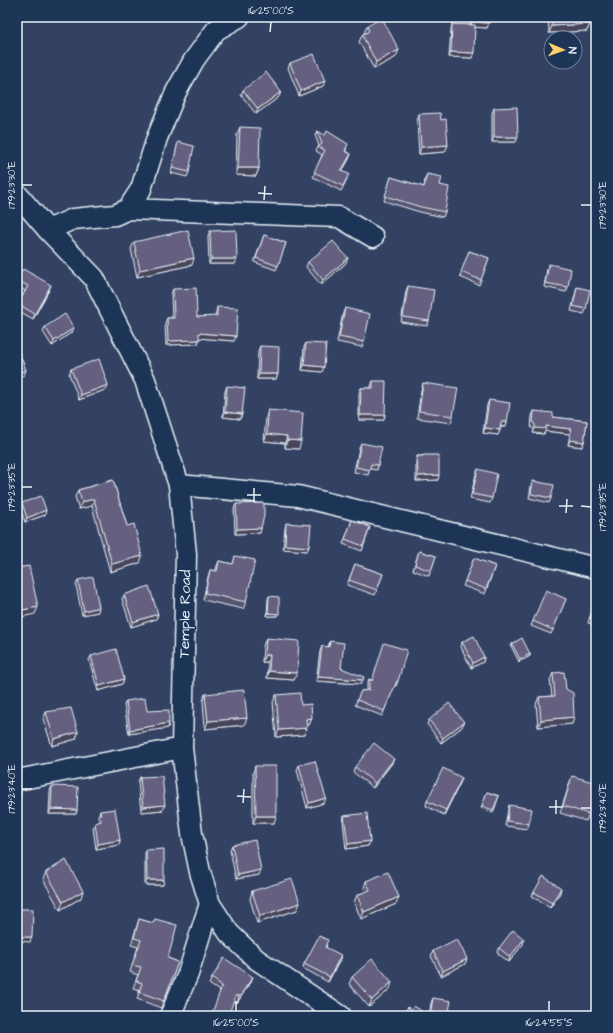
<svg xmlns="http://www.w3.org/2000/svg" width="613" height="1033" viewBox="0 0 613 1033" font-family="'Architects Daughter',sans-serif">
  <style>
    .lines { fill: none; stroke-linecap: round; stroke-linejoin: round }
    .minor-casing { stroke: #e8f1f8; stroke-width: 23 }
    .minor { stroke: #1d3557; stroke-width: 20 }
    .wall { fill: #57536e; stroke: #e8f1f8 }
    .shaded-wall { fill: #47445a; stroke: #e8f1f8 }
    .building { fill: #656180; stroke: #e8f1f8 }
    .ticks { fill: none; stroke: #e8f1f8; stroke-width: 1.5 }
    .labels { text-anchor: middle; dominant-baseline: central; stroke-width: 3.5; stroke-linejoin: round; paint-order: stroke }
    .street-label { font-size: 15px; fill: #e8f1f8; stroke: #1d3557 }
    .neatline { fill: none; stroke: #e8f1f8; stroke-width: 1.5 }
    .ticks-label { font-size: 10px; text-anchor: middle; fill: #e8f1f8 }
  </style>
  <rect width="100%" height="100%" fill="#334263"/>
  <filter id="ink" filterUnits="userSpaceOnUse"><feTurbulence type="fractalNoise" baseFrequency=".025" numOctaves="2"/><feDisplacementMap in="SourceGraphic" scale="8" xChannelSelector="R" yChannelSelector="G"/><feConvolveMatrix kernelMatrix="1 2 1 2 8 2 1 2 1" color-interpolation-filters="sRGB"/></filter>
  <g filter="url(#ink)">
    <g class="lines">
      <g class="minor-casing">
        <path id="minor" d="M 17,194 L 48,230 L 94,278 L 145,380 L 179,485 L 186,554 L 182,748 L 192,834 L 200,872 L 210,904 L 229,933 L 256,959 L 341,1016
          M 128,209 L 339,217 L 373,237
          M 48,230 L 73,219 L 115,215 L 128,209 L 141,189 L 157,138 L 176,92 L 194,60 L 216,30 L 239,17
          M 179,485 L 298,496 L 596,568
          M 17,780 L 182,748
          M 170,1016 L 188,974 L 203,925 L 210,904"/>
      </g>
      <use href="#minor" class="minor"/>
    </g>
    <path class="wall" d="M 470,17 L 489,17 L 489,23 L 487,28 L 475,27 L 472,58 L 449,57 L 451,29 L 452,24 L 470,25 Z
      M 548,17 L 590,17 L 590,24 L 587,31 L 549,33 Z
      M 367,26 L 396,57 L 374,69 L 359,42 L 362,35 L 364,33 Z
      M 290,63 L 323,86 L 299,96 L 288,68 Z
      M 243,90 L 279,97 L 256,114 L 241,95 Z
      M 494,108 L 516,142 L 492,142 L 492,113 Z
      M 419,114 L 441,120 L 445,152 L 419,154 L 417,121 Z
      M 240,127 L 259,168 L 256,176 L 236,175 L 237,134 Z
      M 317,131 L 347,149 L 345,151 L 351,154 L 349,159 L 342,171 L 347,179 L 341,191 L 313,177 L 322,155 L 316,151 L 318,147 L 319,146 L 315,135 Z
      M 178,142 L 189,172 L 187,177 L 171,173 L 177,147 Z
      M 427,174 L 440,185 L 445,212 L 443,217 L 420,212 L 384,201 L 391,177 L 424,187 L 425,179 Z
      M 210,231 L 235,264 L 209,264 L 208,236 Z
      M 264,235 L 286,243 L 276,270 L 254,262 Z
      M 134,242 L 192,265 L 137,277 L 131,249 Z
      M 469,251 L 489,258 L 479,285 L 460,277 Z
      M 308,262 L 346,263 L 321,285 L 306,267 Z
      M 549,264 L 568,287 L 566,292 L 544,287 L 547,269 Z
      M 17,280 L 49,290 L 33,319 L 17,310 L 18,304 L 25,291 L 17,286 Z
      M 408,286 L 429,321 L 427,326 L 401,322 L 406,291 Z
      M 577,287 L 586,309 L 584,314 L 571,311 Z
      M 173,289 L 197,317 L 215,317 L 217,307 L 234,341 L 199,338 L 198,344 L 166,345 L 165,323 L 167,318 L 172,318 L 171,294 Z
      M 345,308 L 364,342 L 362,347 L 337,342 L 343,313 Z
      M 45,327 L 72,332 L 52,346 L 43,332 Z
      M 306,343 L 322,372 L 302,370 L 304,347 Z
      M 260,346 L 278,374 L 276,379 L 257,379 L 258,351 Z
      M 71,369 L 107,389 L 79,400 L 69,374 Z
      M 373,381 L 384,420 L 359,420 L 359,393 L 361,388 L 371,388 L 371,386 Z
      M 423,383 L 453,416 L 451,423 L 417,418 L 421,390 Z
      M 227,386 L 242,414 L 240,419 L 223,417 L 225,391 Z
      M 489,400 L 506,427 L 501,427 L 498,435 L 483,433 L 487,405 Z
      M 268,410 L 299,449 L 285,448 L 285,443 L 264,441 L 266,417 Z
      M 534,411 L 553,417 L 587,421 L 584,442 L 582,447 L 568,445 L 570,434 L 545,431 L 544,434 L 533,433 L 534,430 L 531,427 L 532,416 Z
      M 361,443 L 378,465 L 377,470 L 370,469 L 368,475 L 354,472 L 359,448 Z
      M 423,455 L 438,480 L 416,481 L 416,461 L 417,456 L 422,456 Z
      M 478,469 L 492,498 L 490,503 L 470,499 L 476,474 Z
      M 113,480 L 127,526 L 140,563 L 110,572 L 92,506 L 79,509 L 75,497 L 78,490 Z
      M 533,481 L 551,498 L 549,503 L 529,498 L 531,486 Z
      M 22,503 L 45,515 L 25,522 L 20,508 Z
      M 236,504 L 261,528 L 260,533 L 235,534 L 234,509 Z
      M 352,520 L 370,527 L 362,551 L 343,544 Z
      M 286,523 L 307,551 L 283,549 L 285,528 Z
      M 419,551 L 436,556 L 429,576 L 413,570 Z
      M 235,556 L 246,602 L 243,609 L 203,600 L 208,577 L 210,570 L 215,571 L 219,561 L 233,564 Z
      M 474,558 L 495,566 L 485,594 L 463,586 Z
      M 355,564 L 383,574 L 375,595 L 347,585 Z
      M 78,580 L 98,612 L 82,615 L 76,585 Z
      M 124,595 L 158,614 L 156,619 L 131,627 L 122,599 Z
      M 269,596 L 279,614 L 278,616 L 267,616 L 268,599 Z
      M 566,599 L 551,634 L 531,626 L 533,621 Z
      M 595,600 L 596,600 L 596,625 L 588,623 Z
      M 266,638 L 297,673 L 294,680 L 267,678 L 268,662 L 262,662 L 263,646 Z
      M 330,641 L 341,668 L 361,684 L 316,681 L 320,651 L 322,646 L 328,647 Z
      M 462,642 L 484,657 L 483,662 L 471,668 L 461,647 Z
      M 512,644 L 530,654 L 530,656 L 519,662 L 511,646 Z
      M 91,656 L 124,679 L 122,684 L 98,691 L 89,660 Z
      M 553,673 L 572,724 L 538,727 L 536,704 L 539,697 L 552,696 L 550,680 Z
      M 369,679 L 372,680 L 398,681 L 396,686 L 395,685 L 382,716 L 355,705 L 361,691 L 367,690 L 367,684 Z
      M 205,694 L 244,725 L 205,729 L 203,701 Z
      M 276,695 L 301,705 L 312,718 L 309,725 L 307,726 L 304,735 L 276,737 L 273,702 Z
      M 126,701 L 147,711 L 168,728 L 129,734 L 124,705 Z
      M 46,712 L 78,732 L 76,739 L 52,746 L 43,719 Z
      M 429,720 L 462,727 L 441,743 L 427,724 Z
      M 392,763 L 373,788 L 353,772 L 355,767 Z
      M 299,765 L 324,803 L 307,808 L 297,770 Z
      M 255,766 L 274,823 L 253,823 L 253,773 Z
      M 572,776 L 589,814 L 586,821 L 560,813 Z
      M 140,777 L 163,810 L 141,812 L 138,782 Z
      M 462,778 L 460,783 L 444,815 L 426,806 L 427,801 Z
      M 52,786 L 77,810 L 76,814 L 49,814 L 50,791 Z
      M 487,792 L 499,796 L 493,813 L 481,808 Z
      M 509,805 L 529,824 L 527,829 L 505,826 L 508,810 Z
      M 100,811 L 120,840 L 119,845 L 96,849 L 93,828 L 95,823 L 99,822 L 98,816 Z
      M 344,816 L 370,841 L 368,846 L 346,849 L 343,821 Z
      M 232,845 L 259,875 L 236,879 L 230,850 Z
      M 146,850 L 163,885 L 145,885 L 145,854 Z
      M 46,872 L 81,898 L 60,910 L 43,879 Z
      M 366,881 L 399,897 L 396,904 L 361,919 L 354,902 L 357,895 L 365,892 L 364,888 Z
      M 252,891 L 297,910 L 257,923 L 250,899 Z
      M 534,892 L 560,893 L 550,908 L 532,896 Z
      M 139,919 L 153,923 L 155,919 L 168,958 L 178,962 L 161,1008 L 137,999 L 140,990 L 133,988 L 138,975 L 130,972 L 138,947 L 131,945 Z
      M 524,939 L 523,944 L 509,962 L 497,953 L 499,948 Z
      M 327,945 L 326,947 L 340,960 L 328,982 L 303,968 L 304,964 Z
      M 433,951 L 465,964 L 441,976 L 431,956 Z
      M 352,977 L 390,989 L 369,1007 L 349,984 Z
      M 212,978 L 250,983 L 237,1003 L 209,984 Z
      M 433,998 L 448,1016 L 396,1016 L 403,1014 L 411,1010 L 429,1016 L 431,1003 Z"/>
    <path class="shaded-wall" d="M 472,22 L 489,23 L 487,28 L 470,27 Z
      M 590,24 L 587,31 L 549,33 L 552,26 Z
      M 399,50 L 396,57 L 374,69 L 376,62 Z
      M 451,52 L 474,53 L 472,58 L 449,57 Z
      M 325,81 L 323,86 L 299,96 L 301,91 Z
      M 281,92 L 279,97 L 256,114 L 258,109 Z
      M 494,137 L 518,137 L 516,142 L 492,142 Z
      M 448,145 L 445,152 L 419,154 L 421,147 Z
      M 351,154 L 349,159 L 340,176 L 341,171 Z
      M 238,168 L 259,168 L 256,176 L 236,175 Z
      M 194,258 L 192,265 L 137,277 L 140,270 Z
      M 348,258 L 346,263 L 321,285 L 323,280 Z
      M 211,259 L 237,259 L 235,264 L 209,264 Z
      M 51,285 L 49,290 L 33,319 L 35,314 Z
      M 74,328 L 72,332 L 52,346 L 54,341 Z
      M 199,333 L 236,336 L 234,341 L 197,338 Z
      M 199,340 L 198,344 L 166,345 L 168,341 Z
      M 304,365 L 324,367 L 322,372 L 302,370 Z
      M 26,370 L 24,375 L 17,378 L 17,374 Z
      M 259,374 L 278,374 L 276,379 L 257,379 Z
      M 108,385 L 107,389 L 79,400 L 81,395 Z
      M 225,412 L 242,414 L 240,419 L 223,417 Z
      M 360,415 L 385,415 L 384,420 L 359,420 Z
      M 501,422 L 507,422 L 506,427 L 500,426 Z
      M 546,426 L 571,429 L 570,434 L 545,431 L 544,434 L 533,433 L 535,428 Z
      M 485,428 L 500,430 L 498,435 L 483,433 Z
      M 267,434 L 287,436 L 285,443 L 264,441 Z
      M 287,440 L 301,441 L 299,449 L 285,448 Z
      M 570,440 L 584,442 L 582,447 L 568,445 Z
      M 439,475 L 438,480 L 416,481 L 418,476 Z
      M 94,499 L 92,506 L 79,509 L 82,502 Z
      M 46,510 L 45,515 L 25,522 L 27,518 Z
      M 261,528 L 260,533 L 235,534 L 237,529 Z
      M 285,545 L 309,547 L 307,551 L 283,549 Z
      M 142,556 L 140,563 L 110,572 L 112,564 Z
      M 38,607 L 35,614 L 17,618 L 17,611 Z
      M 99,607 L 98,612 L 82,615 L 84,611 Z
      M 268,613 L 279,614 L 278,616 L 267,616 Z
      M 158,614 L 156,619 L 131,627 L 133,622 Z
      M 530,654 L 530,656 L 519,662 L 520,659 Z
      M 265,655 L 270,655 L 268,662 L 262,662 Z
      M 484,657 L 483,662 L 471,668 L 473,663 Z
      M 269,671 L 297,673 L 294,680 L 267,678 Z
      M 318,677 L 363,680 L 361,684 L 316,681 Z
      M 124,679 L 122,684 L 98,691 L 99,686 Z
      M 574,717 L 572,724 L 538,727 L 541,720 Z
      M 247,718 L 244,725 L 205,729 L 208,721 Z
      M 312,718 L 309,725 L 304,726 L 306,719 Z
      M 464,722 L 462,727 L 441,743 L 443,738 Z
      M 169,723 L 168,728 L 129,734 L 130,730 Z
      M 307,728 L 304,735 L 276,737 L 279,730 Z
      M 78,732 L 76,739 L 52,746 L 54,739 Z
      M 394,759 L 392,763 L 373,788 L 375,783 Z
      M 462,778 L 460,783 L 444,815 L 446,810 Z
      M 326,798 L 324,803 L 307,808 L 309,803 Z
      M 165,805 L 163,810 L 141,812 L 143,807 Z
      M 51,809 L 77,810 L 76,814 L 49,814 Z
      M 256,816 L 276,816 L 274,823 L 253,823 Z
      M 120,840 L 119,845 L 96,849 L 98,844 Z
      M 370,841 L 368,846 L 346,849 L 348,844 Z
      M 261,870 L 259,875 L 236,879 L 238,875 Z
      M 147,880 L 164,880 L 163,885 L 145,885 Z
      M 561,888 L 560,893 L 550,908 L 552,903 Z
      M 83,891 L 81,898 L 60,910 L 63,902 Z
      M 399,897 L 396,904 L 361,919 L 364,912 Z
      M 300,903 L 297,910 L 257,923 L 260,916 Z
      M 17,937 L 32,937 L 30,942 L 17,941 Z
      M 524,939 L 523,944 L 509,962 L 510,957 Z
      M 341,955 L 340,960 L 328,982 L 330,977 Z
      M 467,959 L 465,964 L 441,976 L 443,971 Z
      M 253,977 L 250,983 L 237,1003 L 239,997 Z
      M 392,982 L 390,989 L 369,1007 L 372,1000 Z"/>
    <path class="building" d="M 472,17 L 489,17 L 489,23 L 472,22 Z
      M 551,17 L 590,17 L 590,24 L 552,26 Z
      M 382,18 L 399,50 L 376,62 L 362,35 L 369,31 L 367,26 Z
      M 452,24 L 475,25 L 474,53 L 451,52 Z
      M 314,54 L 325,81 L 301,91 L 290,63 Z
      M 266,72 L 281,92 L 258,109 L 243,90 Z
      M 517,107 L 518,137 L 494,137 L 494,108 Z
      M 440,113 L 441,120 L 446,119 L 448,145 L 421,147 L 419,114 Z
      M 240,127 L 260,128 L 259,168 L 238,168 Z
      M 317,131 L 325,135 L 327,131 L 348,144 L 345,151 L 351,154 L 341,171 L 349,174 L 343,186 L 314,172 L 325,150 L 318,147 L 322,144 Z
      M 178,142 L 194,146 L 189,172 L 172,168 Z
      M 427,174 L 442,177 L 440,185 L 449,187 L 445,212 L 421,207 L 385,196 L 391,177 L 424,187 Z
      M 188,230 L 194,258 L 140,270 L 134,242 Z
      M 236,230 L 237,259 L 211,259 L 210,231 Z
      M 264,235 L 286,243 L 278,266 L 256,258 Z
      M 333,241 L 348,258 L 323,280 L 308,262 Z
      M 469,251 L 489,258 L 481,280 L 461,272 Z
      M 549,264 L 571,269 L 568,287 L 545,283 Z
      M 23,269 L 51,285 L 35,314 L 18,304 L 28,286 L 17,280 Z
      M 408,286 L 434,290 L 429,321 L 403,317 Z
      M 577,287 L 590,290 L 586,309 L 573,306 Z
      M 196,288 L 197,317 L 217,316 L 217,307 L 238,308 L 236,336 L 199,333 L 199,340 L 168,341 L 167,318 L 174,318 L 173,289 Z
      M 345,308 L 370,314 L 364,342 L 339,337 Z
      M 65,314 L 74,328 L 54,341 L 45,327 Z
      M 306,343 L 326,344 L 324,367 L 304,365 Z
      M 260,346 L 279,347 L 278,374 L 259,374 Z
      M 17,349 L 18,349 L 26,370 L 17,374 Z
      M 99,359 L 108,385 L 81,395 L 71,369 Z
      M 373,381 L 386,381 L 385,415 L 360,415 L 361,388 L 373,388 Z
      M 423,383 L 458,388 L 453,416 L 419,411 Z
      M 227,386 L 245,388 L 242,414 L 225,412 Z
      M 489,400 L 510,403 L 507,422 L 501,422 L 500,430 L 485,428 Z
      M 268,410 L 303,413 L 301,441 L 287,440 L 287,436 L 267,434 Z
      M 534,411 L 553,413 L 553,417 L 587,421 L 584,442 L 570,440 L 571,429 L 546,426 L 546,429 L 535,428 L 535,425 L 533,422 Z
      M 361,443 L 382,447 L 378,465 L 371,464 L 370,470 L 356,467 Z
      M 423,455 L 439,455 L 439,475 L 418,476 L 417,456 L 423,456 Z
      M 478,469 L 497,474 L 492,498 L 472,494 Z
      M 113,480 L 127,526 L 134,524 L 142,556 L 112,564 L 94,499 L 82,502 L 78,490 Z
      M 533,481 L 554,485 L 551,498 L 531,494 Z
      M 41,496 L 46,510 L 27,518 L 22,503 Z
      M 264,503 L 264,516 L 261,528 L 237,529 L 236,504 Z
      M 352,520 L 370,527 L 363,546 L 345,539 Z
      M 286,523 L 311,525 L 309,547 L 285,545 Z
      M 419,551 L 436,556 L 431,571 L 415,565 Z
      M 235,556 L 255,560 L 246,602 L 205,593 L 210,570 L 217,571 L 219,561 L 233,564 Z
      M 474,558 L 495,566 L 486,589 L 465,581 Z
      M 355,564 L 383,574 L 377,590 L 349,580 Z
      M 29,566 L 38,607 L 17,611 L 17,568 Z
      M 93,577 L 99,607 L 84,611 L 78,580 Z
      M 149,586 L 158,614 L 133,622 L 124,595 Z
      M 546,590 L 566,599 L 553,630 L 533,621 Z
      M 269,596 L 279,597 L 279,614 L 268,613 Z
      M 595,600 L 596,600 L 596,620 L 590,618 Z
      M 474,636 L 484,657 L 473,663 L 462,642 Z
      M 266,638 L 299,641 L 297,673 L 269,671 L 270,655 L 265,655 Z
      M 522,638 L 530,654 L 520,659 L 512,644 Z
      M 330,641 L 344,643 L 341,668 L 364,677 L 363,680 L 318,677 L 322,646 L 329,647 Z
      M 384,643 L 407,650 L 398,681 L 397,681 L 384,711 L 357,700 L 361,691 L 369,690 L 369,679 L 372,681 Z
      M 116,649 L 124,679 L 99,686 L 91,656 Z
      M 564,672 L 566,689 L 573,693 L 574,717 L 541,720 L 539,697 L 555,696 L 553,673 Z
      M 244,690 L 247,718 L 208,721 L 205,694 Z
      M 300,693 L 301,705 L 311,704 L 312,718 L 306,719 L 307,728 L 279,730 L 276,695 Z
      M 145,698 L 147,711 L 169,710 L 169,723 L 130,730 L 126,701 Z
      M 449,703 L 464,722 L 443,738 L 429,720 Z
      M 71,708 L 78,732 L 54,739 L 46,712 Z
      M 374,743 L 394,759 L 375,783 L 355,767 Z
      M 315,761 L 326,798 L 309,803 L 299,765 Z
      M 255,766 L 276,766 L 276,816 L 256,816 Z
      M 443,768 L 462,778 L 446,810 L 427,801 Z
      M 162,776 L 165,805 L 143,807 L 140,777 Z
      M 572,776 L 596,783 L 596,789 L 589,814 L 563,806 Z
      M 52,786 L 78,787 L 77,810 L 51,809 Z
      M 17,789 L 21,790 L 19,830 L 17,830 Z
      M 487,792 L 499,796 L 493,810 L 482,806 Z
      M 509,805 L 532,809 L 529,824 L 507,821 Z
      M 115,809 L 120,840 L 98,844 L 95,823 L 101,821 L 100,811 Z
      M 367,813 L 370,841 L 348,844 L 344,816 Z
      M 255,840 L 261,870 L 238,875 L 232,845 Z
      M 164,849 L 164,880 L 147,880 L 146,850 Z
      M 66,860 L 83,891 L 63,902 L 46,872 Z
      M 388,872 L 399,897 L 364,912 L 357,895 L 370,890 L 366,881 Z
      M 543,876 L 561,888 L 552,903 L 534,892 Z
      M 292,879 L 300,903 L 260,916 L 252,891 Z
      M 17,909 L 33,909 L 32,937 L 17,937 Z
      M 139,919 L 153,923 L 155,919 L 177,925 L 168,958 L 178,962 L 164,1001 L 139,992 L 142,983 L 136,981 L 141,967 L 132,965 L 141,940 L 134,938 Z
      M 513,930 L 524,939 L 510,957 L 499,948 Z
      M 319,936 L 328,940 L 325,947 L 341,955 L 330,977 L 304,964 Z
      M 457,939 L 467,959 L 443,971 L 433,951 Z
      M 224,958 L 253,977 L 239,997 L 236,995 L 228,1016 L 211,1016 L 222,986 L 212,978 Z
      M 372,959 L 392,982 L 372,1000 L 352,977 Z
      M 433,998 L 451,1001 L 448,1016 L 430,1016 Z
      M 414,1006 L 429,1016 L 396,1016 L 399,1011 L 403,1014 L 408,1007 L 411,1010 Z
      M 17,1011 L 28,1015 L 28,1016 L 17,1016 Z"/>
  </g>
  <path class="ticks" d="M 270,32 L 271,22M 22,185 L 32,185M 258,193 L 272,194M 264,200 L 265,186M 581,205 L 591,205M 22,487 L 32,487M 247,495 L 261,495M 254,502 L 254,488M 559,506 L 573,506M 581,506 L 591,507M 566,513 L 567,499M 22,789 L 32,789M 237,796 L 251,797M 243,803 L 244,789M 549,807 L 563,807M 581,808 L 591,808M 556,814 L 556,800M 236,1011 L 236,1001M 549,1011 L 549,1001"/>
  <g class="labels">
    <g class="street-label">
      <text transform="translate(185 614) rotate(-89)">Temple Road</text>
    </g>
  </g>
  <rect width="613" height="1033" fill="none" stroke="#1d3557" stroke-width="44"/>
  <g transform="translate(563 50) rotate(92)"><circle r="19" fill="#1d3557" stroke="#6e8097"/>
  <path d="M0-3L7 15L0 10L-7 15Z" fill="#ffd166"/>
  <text y="-6" font-size="11" font-weight="bold" text-anchor="middle" fill="#e8f1f8">N</text>
  </g>
  <rect x="22" y="22" width="569" height="989" class="neatline"/>
  <g class="ticks-label">
    <text x="271" y="14">16°25'00"S</text>
    <text transform="translate(11 185) rotate(-90)" y="4">179°23'30"E</text>
    <text transform="translate(602 205) rotate(-90)" y="4">179°23'30"E</text>
    <text transform="translate(11 487) rotate(-90)" y="4">179°23'35"E</text>
    <text transform="translate(602 507) rotate(-90)" y="4">179°23'35"E</text>
    <text transform="translate(11 789) rotate(-90)" y="4">179°23'40"E</text>
    <text transform="translate(602 808) rotate(-90)" y="4">179°23'40"E</text>
    <text x="236" y="1026">16°25'00"S</text>
    <text x="549" y="1026">16°24'55"S</text>
  </g>
</svg>
